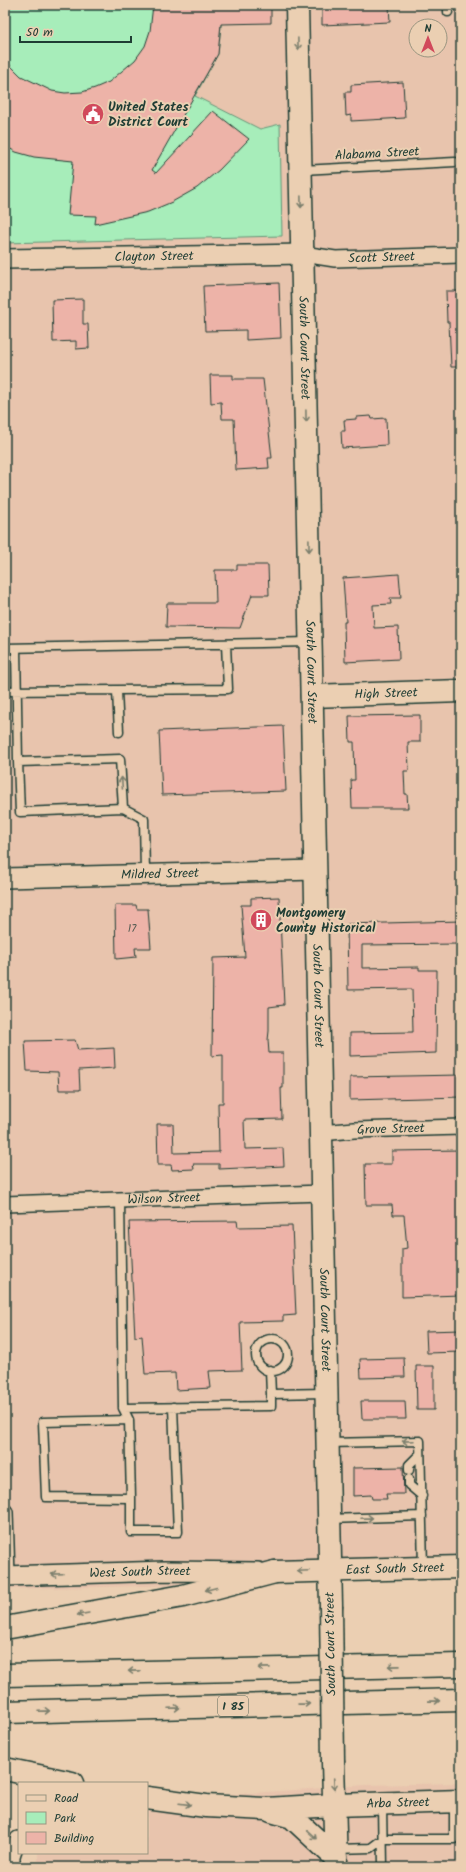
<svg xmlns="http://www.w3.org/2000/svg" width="466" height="1872" viewBox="0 0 466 1872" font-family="Kalam,sans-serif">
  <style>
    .built { fill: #e8c4ad; fill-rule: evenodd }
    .green { fill: #a7edba; stroke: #639577 }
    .building { fill: #edb3a8; stroke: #1f3d34 }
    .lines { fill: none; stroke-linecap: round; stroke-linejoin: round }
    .service-casing { stroke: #1f3d34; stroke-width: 11 }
    .minor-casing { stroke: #1f3d34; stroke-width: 18 }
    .tertiary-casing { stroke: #1f3d34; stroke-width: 22 }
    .secondary-casing { stroke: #1f3d34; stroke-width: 25 }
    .motorway-casing { stroke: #1f3d34; stroke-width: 25 }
    .service { stroke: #ebcfb2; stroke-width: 8 }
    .minor { stroke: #ebcfb2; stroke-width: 15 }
    .tertiary { stroke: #ebcfb2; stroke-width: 19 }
    .secondary { stroke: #ebcfb2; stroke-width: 22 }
    .motorway { stroke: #ebcfb2; stroke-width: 22 }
    .secondary-bridge-casing { stroke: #1f3d34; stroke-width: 25; stroke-linecap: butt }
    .secondary-bridge { stroke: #ebcfb2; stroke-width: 22 }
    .oneway { stroke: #7b7f6d }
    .labels { text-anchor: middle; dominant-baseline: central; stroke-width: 4; stroke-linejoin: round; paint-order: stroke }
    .number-label { font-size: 11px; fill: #525a51 }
    .shield { fill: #ebcfb2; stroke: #5c695a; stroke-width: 1 }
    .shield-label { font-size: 12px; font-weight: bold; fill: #1f3d34 }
    .poi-label { font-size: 13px; font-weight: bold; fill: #1f3d34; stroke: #ebcfb2; text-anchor: start }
    .street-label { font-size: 13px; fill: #1f3d34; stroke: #ebcfb2 }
  </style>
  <rect width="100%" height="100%" fill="#ebcfb2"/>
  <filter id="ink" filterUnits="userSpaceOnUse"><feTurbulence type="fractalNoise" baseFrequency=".025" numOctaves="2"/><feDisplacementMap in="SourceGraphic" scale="8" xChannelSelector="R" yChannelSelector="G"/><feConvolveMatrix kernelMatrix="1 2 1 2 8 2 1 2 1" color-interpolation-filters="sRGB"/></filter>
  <g filter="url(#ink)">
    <path class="built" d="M 5,5 L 461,5 L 461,1579 L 5,1589 ZM 416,26 L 440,26 L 440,50 L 416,50 Z
      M 461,1783 L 461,1867 L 38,1867 L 38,1853 L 147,1853 L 147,1804 L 209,1796 L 366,1785 Z"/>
    <path class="green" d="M 5,5 L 223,6 L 218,54 L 195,96 L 260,129 L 280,124 L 282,236 L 5,243 Z"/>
    <path class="building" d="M 153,5 L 212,5 L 238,7 L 238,5 L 271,5 L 271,23 L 221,24 L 218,54 L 152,170 L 156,173 L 213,111 L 249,139 L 219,170 L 197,188 L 172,202 L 148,212 L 95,224 L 96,216 L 68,215 L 73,161 L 34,157 L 16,152 L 5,146 L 5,60 L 21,76 L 52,91 L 65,93 L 82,92 L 95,88 L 109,82 L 135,60 L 145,46 L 150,31 Z
      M 322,5 L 389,5 L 390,22 L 322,25 Z
      M 403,82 L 405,118 L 351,121 L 351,115 L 346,116 L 345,92 L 351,92 L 351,85 Z
      M 279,283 L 281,338 L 246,340 L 246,330 L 205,331 L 203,286 Z
      M 446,291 L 461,291 L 461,367 L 451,367 L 449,322 L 447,322 Z
      M 83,299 L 83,324 L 88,324 L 89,348 L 76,349 L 76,341 L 53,342 L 52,300 Z
      M 210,375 L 233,375 L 233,379 L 263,379 L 272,458 L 268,458 L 269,468 L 236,470 L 234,419 L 222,419 L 221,402 L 211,403 Z
      M 371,416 L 372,419 L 386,418 L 387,445 L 342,448 L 341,431 L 345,431 L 344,420 L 356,419 L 356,417 Z
      M 237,565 L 268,565 L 269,595 L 252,595 L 240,628 L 166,627 L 167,603 L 216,603 L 215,570 L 237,570 Z
      M 399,574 L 401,598 L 390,598 L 391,604 L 373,605 L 374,628 L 398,627 L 399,659 L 345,662 L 344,622 L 346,622 L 343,578 Z
      M 420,715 L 420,742 L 408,742 L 409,771 L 404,771 L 405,794 L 407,794 L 408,808 L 352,808 L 351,780 L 355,780 L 354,742 L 350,742 L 349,716 Z
      M 283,726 L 286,791 L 162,795 L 159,731 Z
      M 279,897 L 284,1005 L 269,1007 L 269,1031 L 268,1040 L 269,1053 L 283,1053 L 283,1088 L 281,1088 L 282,1119 L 244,1120 L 245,1149 L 283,1148 L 284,1166 L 219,1169 L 219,1164 L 193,1164 L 194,1169 L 172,1170 L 171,1165 L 158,1165 L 157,1124 L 173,1124 L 174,1153 L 219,1152 L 218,1103 L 223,1103 L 223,1055 L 212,1056 L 213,958 L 245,957 L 241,905 L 251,905 L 251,898 Z
      M 115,905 L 136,905 L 137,909 L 148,909 L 151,948 L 135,948 L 136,957 L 116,959 Z
      M 461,921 L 461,944 L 362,945 L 362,968 L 419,967 L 419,970 L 437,970 L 436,1053 L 350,1056 L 350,1033 L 413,1032 L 412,989 L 348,990 L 347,924 Z
      M 75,1040 L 78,1050 L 114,1048 L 115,1068 L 79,1070 L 80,1090 L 59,1090 L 58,1072 L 27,1071 L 25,1041 Z
      M 461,1075 L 461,1097 L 350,1100 L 350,1077 Z
      M 461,1150 L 461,1295 L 402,1297 L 402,1249 L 407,1248 L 404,1215 L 393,1215 L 392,1205 L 366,1205 L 365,1164 L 392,1164 L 392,1151 Z
      M 237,1221 L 238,1227 L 292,1226 L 296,1315 L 283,1316 L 283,1321 L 240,1322 L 242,1370 L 209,1371 L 211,1388 L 176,1390 L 175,1373 L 145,1374 L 142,1336 L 135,1337 L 129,1222 Z
      M 461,1330 L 461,1352 L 427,1353 L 426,1331 Z
      M 404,1358 L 405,1377 L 361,1378 L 360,1359 Z
      M 416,1366 L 434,1366 L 434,1410 L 417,1410 Z
      M 361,1401 L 405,1401 L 406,1419 L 362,1419 Z
      M 403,1467 L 404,1494 L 386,1494 L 387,1499 L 372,1499 L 371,1495 L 353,1496 L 353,1468 Z"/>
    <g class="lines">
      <g class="service-casing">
        <path id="service" d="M 448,5 L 448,12
          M 302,170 L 455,162
          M 5,648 L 310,642
          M 16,648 L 18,762
          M 5,691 L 228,689 L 226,644
          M 117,691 L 119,732
          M 123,808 L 120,759 L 18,762 L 20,812 L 123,808 L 144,819 L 145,874
          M 120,1200 L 123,1408 L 271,1406 L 271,1394 L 326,1393
          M256 1355a16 16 0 1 1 32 0a16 16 0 1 1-32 0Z
          M 270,1370 L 271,1394
          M 123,1408 L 129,1420 L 43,1422 L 46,1497 L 131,1498 L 131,1532 L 178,1532 L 173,1407
          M 129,1420 L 131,1498
          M 328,1443 L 420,1441 L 423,1567
          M 409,1470 L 409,1465 L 420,1454
          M 409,1479 L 409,1485 L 422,1496
          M 329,1519 L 422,1516
          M 382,1805 L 383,1867
          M 337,1849 L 371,1848 L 383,1839 L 454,1839 L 454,1803"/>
      </g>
      <g class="minor-casing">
        <g id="minor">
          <path id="s1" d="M 303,254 L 335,259 L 461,255"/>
          <path id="s2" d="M 321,1133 L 354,1130 L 461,1127"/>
          <path id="s3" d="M 5,1204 L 322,1193"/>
          <path d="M 5,1512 L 7,1576"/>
          <path d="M 12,1867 L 12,1857 L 18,1839"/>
        </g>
      </g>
      <g class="tertiary-casing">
        <g id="tertiary">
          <path id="s4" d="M 5,259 L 303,254"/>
          <path id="s5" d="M 5,878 L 315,870"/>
          <path id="s6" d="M 5,1576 L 165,1571 L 258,1572"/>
        </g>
      </g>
      <g class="secondary-casing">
        <g id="secondary">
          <path id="s7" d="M 297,5 L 331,1606"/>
          <path id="s8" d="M 312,696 L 461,691"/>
          <path id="s9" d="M 275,1572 L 461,1567"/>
          <path d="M 333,1762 L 336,1867"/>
          <path id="s10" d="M 335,1805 L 461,1801"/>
        </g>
      </g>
      <g class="motorway-casing">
        <path id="motorway" d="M 5,1628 L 183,1596 L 275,1572
          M 5,1675 L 461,1665
          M 5,1712 L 461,1700
          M 5,1769 L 72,1783
          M 147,1798 L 206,1806 L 266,1809 L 335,1805
          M 271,1811 L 292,1817 L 336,1858"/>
      </g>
      <use href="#service" class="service"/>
      <use href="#minor" class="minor"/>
      <use href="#tertiary" class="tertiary"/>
      <use href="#secondary" class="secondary"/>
      <use href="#motorway" class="motorway"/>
      <g class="secondary-bridge-casing">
        <path id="secondary-bridge" d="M 331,1606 L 333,1762"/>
      </g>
      <use href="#secondary-bridge" class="secondary-bridge"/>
    </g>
    <defs><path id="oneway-shaft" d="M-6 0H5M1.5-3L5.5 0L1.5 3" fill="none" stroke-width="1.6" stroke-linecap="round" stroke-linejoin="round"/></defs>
    <g class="oneway">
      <use href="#oneway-shaft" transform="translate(298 44) rotate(89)"/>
      <use href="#oneway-shaft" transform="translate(301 202) rotate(89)"/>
      <use href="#oneway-shaft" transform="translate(306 416) rotate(89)"/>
      <use href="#oneway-shaft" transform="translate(309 546) rotate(89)"/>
      <use href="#oneway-shaft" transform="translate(122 783) rotate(-94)"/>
      <use href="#oneway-shaft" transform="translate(408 1441) rotate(178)"/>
      <use href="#oneway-shaft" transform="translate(367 1518) rotate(-2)"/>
      <use href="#oneway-shaft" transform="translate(303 1571) rotate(177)"/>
      <use href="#oneway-shaft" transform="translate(57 1574) rotate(178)"/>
      <use href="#oneway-shaft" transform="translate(211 1589) rotate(166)"/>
      <use href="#oneway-shaft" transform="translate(83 1614) rotate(170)"/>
      <use href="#oneway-shaft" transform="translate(394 1666) rotate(179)"/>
      <use href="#oneway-shaft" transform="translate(264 1668) rotate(179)"/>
      <use href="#oneway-shaft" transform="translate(134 1671) rotate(179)"/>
      <use href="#oneway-shaft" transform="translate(434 1701) rotate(-1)"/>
      <use href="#oneway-shaft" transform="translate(304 1704) rotate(-1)"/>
      <use href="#oneway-shaft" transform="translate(174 1708) rotate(-2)"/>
      <use href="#oneway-shaft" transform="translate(44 1711) rotate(-2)"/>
      <use href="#oneway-shaft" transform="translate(334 1784) rotate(87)"/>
      <use href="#oneway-shaft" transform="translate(185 1804) rotate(7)"/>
      <use href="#oneway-shaft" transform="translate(312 1835) rotate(43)"/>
    </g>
  </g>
  <defs>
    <g id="civic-disc" transform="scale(1.15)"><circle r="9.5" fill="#d1495b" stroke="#ebcfb2"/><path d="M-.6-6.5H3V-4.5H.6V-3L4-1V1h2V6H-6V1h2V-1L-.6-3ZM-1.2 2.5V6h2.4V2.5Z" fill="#fff"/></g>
    <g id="building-disc" transform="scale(1.15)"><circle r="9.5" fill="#d1495b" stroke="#ebcfb2"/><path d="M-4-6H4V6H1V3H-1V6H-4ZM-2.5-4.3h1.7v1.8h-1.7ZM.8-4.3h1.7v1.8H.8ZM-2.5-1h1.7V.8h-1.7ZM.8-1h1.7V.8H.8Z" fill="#fff"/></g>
  </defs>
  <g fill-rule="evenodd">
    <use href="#civic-disc" x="93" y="114"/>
    <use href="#building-disc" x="261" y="920"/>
  </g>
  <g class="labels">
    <g class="number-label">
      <text x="132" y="929">17</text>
    </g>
    <rect class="shield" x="218" y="1696" width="30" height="20" rx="3"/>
    <g class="shield-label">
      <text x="233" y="1706">I 85</text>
    </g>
    <g class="poi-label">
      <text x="108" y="107">United States<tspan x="108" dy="15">District Court</tspan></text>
      <text x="276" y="913">Montgomery<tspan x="276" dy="15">County Historical</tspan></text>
    </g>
    <g class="street-label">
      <text transform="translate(377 154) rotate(-3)">Alabama Street</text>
      <text stroke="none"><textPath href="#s4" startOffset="149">Clayton Street</textPath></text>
      <text stroke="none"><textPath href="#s1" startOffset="79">Scott Street</textPath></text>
      <text stroke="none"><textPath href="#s7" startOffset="343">South Court Street</textPath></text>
      <text stroke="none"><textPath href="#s7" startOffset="667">South Court Street</textPath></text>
      <text stroke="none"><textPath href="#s8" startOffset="74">High Street</textPath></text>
      <text stroke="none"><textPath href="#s5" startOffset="155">Mildred Street</textPath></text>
      <text stroke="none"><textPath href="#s7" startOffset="991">South Court Street</textPath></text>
      <text stroke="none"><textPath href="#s2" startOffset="70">Grove Street</textPath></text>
      <text stroke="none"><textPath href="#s3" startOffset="159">Wilson Street</textPath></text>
      <text stroke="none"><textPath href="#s7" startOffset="1315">South Court Street</textPath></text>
      <text stroke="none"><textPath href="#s9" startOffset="120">East South Street</textPath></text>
      <text stroke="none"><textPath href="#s6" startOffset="135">West South Street</textPath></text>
      <text transform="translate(331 1644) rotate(-91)">South Court Street</text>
      <text stroke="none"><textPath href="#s10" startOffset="63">Arba Street</textPath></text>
    </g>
  </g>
  <rect width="466" height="1872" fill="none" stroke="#ebcfb2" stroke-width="20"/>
  <rect x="10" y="10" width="446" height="1852" fill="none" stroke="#1f3d34" stroke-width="1.5" filter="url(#ink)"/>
  <rect x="18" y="1782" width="130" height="72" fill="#ebcfb2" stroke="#999580"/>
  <rect x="26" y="1795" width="20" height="6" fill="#ebcfb2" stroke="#999580"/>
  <text x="54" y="1802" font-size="12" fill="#1f3d34">Road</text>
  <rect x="26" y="1812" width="20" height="12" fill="#a7edba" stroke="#999580"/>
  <text x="54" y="1822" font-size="12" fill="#1f3d34">Park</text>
  <rect x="26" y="1832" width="20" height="12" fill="#edb3a8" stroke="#999580"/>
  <text x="54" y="1842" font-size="12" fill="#1f3d34">Building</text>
  <g transform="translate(428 38)"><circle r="19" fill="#ebcfb2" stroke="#999580"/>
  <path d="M0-3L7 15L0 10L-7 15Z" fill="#d1495b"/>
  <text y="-6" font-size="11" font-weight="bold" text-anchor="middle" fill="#1f3d34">N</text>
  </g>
  <path d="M20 36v6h111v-6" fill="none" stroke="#1f3d34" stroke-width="2"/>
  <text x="26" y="36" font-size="12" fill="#1f3d34" stroke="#ebcfb2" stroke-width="3" paint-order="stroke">50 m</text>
</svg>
